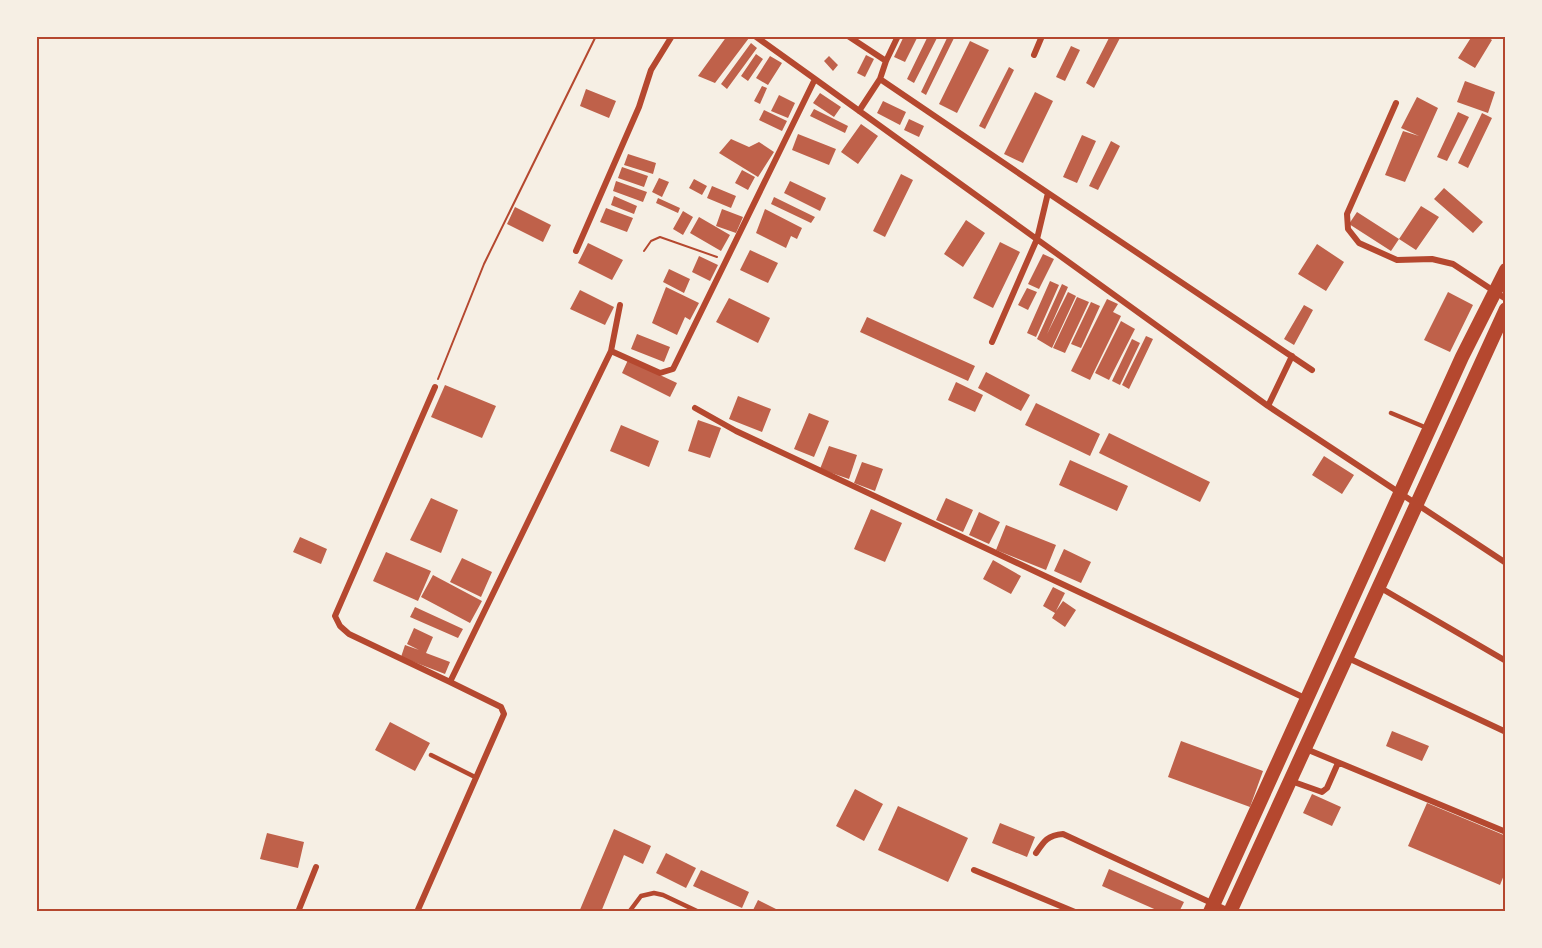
<svg xmlns="http://www.w3.org/2000/svg" width="1542" height="948" viewBox="0 0 1542 948" font-family="Spectral,serif">
  <style>
    .building { fill: #bf614a }
    .lines { fill: none; stroke-linecap: round; stroke-linejoin: round }
    .path { stroke: #b5482f; stroke-width: 2 }
    .service { stroke: #b5482f; stroke-width: 4.5 }
    .minor { stroke: #b5482f; stroke-width: 6 }
    .trunk { stroke: #b5482f; stroke-width: 14 }
    .neatline { fill: none; stroke: #b5482f; stroke-width: 2 }
  </style>
  <rect width="100%" height="100%" fill="#f6efe4"/>
  <path class="building" d="M 727,36 L 749,38 L 715,83 L 698,76 Z
    M 904,36 L 918,36 L 905,62 L 894,57 Z
    M 928,36 L 938,36 L 914,83 L 907,79 Z
    M 948,36 L 955,36 L 926,95 L 921,92 Z
    M 1110,36 L 1121,36 L 1094,88 L 1086,83 Z
    M 1472,36 L 1486,36 L 1492,40 L 1475,68 L 1458,58 Z
    M 970,41 L 989,50 L 957,113 L 939,104 Z
    M 751,43 L 757,48 L 727,89 L 721,84 Z
    M 1071,46 L 1080,50 L 1065,81 L 1056,77 Z
    M 756,54 L 763,59 L 748,81 L 741,76 Z
    M 866,55 L 874,59 L 865,77 L 857,73 Z
    M 770,56 L 782,63 L 768,85 L 756,78 Z
    M 829,56 L 838,65 L 833,71 L 824,61 Z
    M 1009,67 L 1014,70 L 985,129 L 979,126 Z
    M 1465,81 L 1495,92 L 1488,113 L 1457,102 Z
    M 762,86 L 767,88 L 760,104 L 754,101 Z
    M 586,89 L 616,101 L 609,118 L 580,106 Z
    M 1035,92 L 1053,101 L 1023,163 L 1004,154 Z
    M 820,93 L 841,107 L 834,117 L 813,103 Z
    M 779,95 L 795,103 L 788,118 L 771,111 Z
    M 1417,97 L 1438,108 L 1405,182 L 1385,175 L 1403,131 L 1419,136 L 1401,128 Z
    M 883,101 L 906,112 L 900,125 L 877,113 Z
    M 814,109 L 848,126 L 845,133 L 810,116 Z
    M 764,110 L 787,121 L 782,131 L 759,120 Z
    M 1458,112 L 1469,117 L 1447,161 L 1437,157 Z
    M 1482,113 L 1492,118 L 1468,168 L 1458,163 Z
    M 909,119 L 924,126 L 919,137 L 904,130 Z
    M 861,124 L 878,136 L 858,164 L 841,152 Z
    M 798,134 L 836,149 L 829,165 L 792,150 Z
    M 1082,135 L 1096,141 L 1077,183 L 1063,177 Z
    M 731,139 L 749,147 L 759,142 L 774,152 L 758,177 L 719,153 Z
    M 1111,141 L 1120,146 L 1098,190 L 1089,186 Z
    M 628,154 L 656,163 L 653,174 L 624,165 Z
    M 622,167 L 648,176 L 644,187 L 618,178 Z
    M 742,170 L 755,177 L 748,190 L 735,183 Z
    M 901,174 L 913,180 L 885,237 L 873,231 Z
    M 659,178 L 669,182 L 662,197 L 652,192 Z
    M 694,179 L 707,186 L 702,195 L 689,188 Z
    M 616,181 L 647,192 L 643,202 L 613,191 Z
    M 790,181 L 826,198 L 820,211 L 784,193 Z
    M 712,186 L 736,196 L 731,208 L 707,198 Z
    M 1444,188 L 1483,222 L 1473,233 L 1434,199 Z
    M 614,196 L 637,206 L 634,214 L 611,205 Z
    M 774,197 L 815,217 L 811,223 L 771,204 Z
    M 658,198 L 680,208 L 678,213 L 656,203 Z
    M 1421,206 L 1439,217 L 1416,250 L 1399,239 Z
    M 515,207 L 551,225 L 543,242 L 507,224 Z
    M 606,208 L 633,218 L 627,232 L 600,222 Z
    M 722,209 L 743,217 L 736,233 L 716,226 Z
    M 765,209 L 802,228 L 797,239 L 791,236 L 786,248 L 756,233 Z
    M 683,211 L 693,217 L 683,235 L 673,229 Z
    M 1357,212 L 1399,239 L 1391,251 L 1349,224 Z
    M 699,217 L 730,235 L 721,251 L 690,233 Z
    M 966,220 L 985,233 L 963,267 L 944,254 Z
    M 1000,242 L 1020,252 L 993,308 L 973,298 Z
    M 588,243 L 623,260 L 612,280 L 578,263 Z
    M 1317,244 L 1344,262 L 1326,291 L 1298,274 Z
    M 750,250 L 778,263 L 768,283 L 740,270 Z
    M 1043,254 L 1054,259 L 1039,289 L 1028,284 Z
    M 699,256 L 718,265 L 710,281 L 692,272 Z
    M 669,269 L 690,279 L 684,293 L 663,282 Z
    M 1050,281 L 1059,285 L 1036,337 L 1027,333 Z
    M 1062,284 L 1068,287 L 1047,334 L 1068,292 L 1076,296 L 1052,348 L 1037,339 Z
    M 666,287 L 699,303 L 690,320 L 685,317 L 677,335 L 652,323 Z
    M 1027,288 L 1037,292 L 1028,310 L 1018,305 Z
    M 580,290 L 614,307 L 605,325 L 570,309 Z
    M 1448,292 L 1473,305 L 1450,352 L 1424,340 Z
    M 1077,297 L 1089,302 L 1065,353 L 1053,348 Z
    M 729,298 L 770,318 L 758,343 L 716,322 Z
    M 1107,299 L 1118,304 L 1113,312 L 1121,316 L 1090,380 L 1071,371 Z
    M 1091,302 L 1100,306 L 1081,348 L 1071,344 Z
    M 1304,305 L 1313,310 L 1294,345 L 1284,339 Z
    M 867,317 L 975,366 L 968,381 L 860,332 Z
    M 1121,321 L 1135,329 L 1109,380 L 1095,373 Z
    M 637,334 L 670,347 L 664,362 L 631,349 Z
    M 1146,336 L 1153,339 L 1129,389 L 1122,385 Z
    M 1132,339 L 1140,343 L 1120,385 L 1112,381 Z
    M 628,360 L 677,383 L 670,397 L 622,373 Z
    M 986,372 L 1030,395 L 1021,411 L 978,388 Z
    M 956,382 L 983,395 L 975,412 L 948,400 Z
    M 445,385 L 496,406 L 482,438 L 431,417 Z
    M 738,396 L 771,409 L 762,432 L 729,419 Z
    M 1036,403 L 1100,434 L 1090,456 L 1025,425 Z
    M 809,413 L 829,421 L 814,457 L 794,449 Z
    M 698,420 L 721,428 L 710,458 L 688,451 Z
    M 621,425 L 659,441 L 649,467 L 610,451 Z
    M 1109,433 L 1210,482 L 1200,502 L 1099,453 Z
    M 829,446 L 857,455 L 849,479 L 820,469 Z
    M 1324,456 L 1354,475 L 1342,494 L 1312,475 Z
    M 1070,460 L 1128,486 L 1117,511 L 1059,485 Z
    M 862,462 L 883,469 L 875,491 L 854,483 Z
    M 431,498 L 458,510 L 441,553 L 410,540 Z
    M 946,498 L 973,510 L 963,532 L 936,520 Z
    M 871,509 L 902,523 L 885,562 L 854,549 Z
    M 979,512 L 1000,522 L 989,544 L 969,535 Z
    M 1006,525 L 1056,545 L 1046,570 L 996,550 Z
    M 300,537 L 327,549 L 321,564 L 293,552 Z
    M 1064,549 L 1091,562 L 1081,583 L 1054,571 Z
    M 386,552 L 431,571 L 418,601 L 373,581 Z
    M 462,558 L 492,572 L 481,597 L 450,582 Z
    M 993,560 L 1021,576 L 1011,594 L 983,579 Z
    M 433,575 L 482,601 L 470,623 L 421,597 Z
    M 1053,587 L 1065,593 L 1056,611 L 1063,601 L 1076,610 L 1065,627 L 1052,618 L 1055,613 L 1043,606 Z
    M 415,607 L 463,629 L 458,638 L 410,617 Z
    M 414,628 L 433,637 L 426,653 L 450,662 L 445,674 L 401,657 L 405,645 L 419,650 L 407,644 Z
    M 390,722 L 430,743 L 415,771 L 375,750 Z
    M 1392,731 L 1429,746 L 1422,761 L 1386,746 Z
    M 1181,741 L 1263,771 L 1250,807 L 1168,777 Z
    M 855,789 L 883,804 L 864,841 L 836,826 Z
    M 1312,794 L 1341,807 L 1332,826 L 1303,813 Z
    M 1427,803 L 1506,836 L 1506,870 L 1500,885 L 1408,846 Z
    M 898,806 L 968,838 L 948,882 L 878,850 Z
    M 1000,823 L 1035,837 L 1027,857 L 992,843 Z
    M 614,829 L 651,846 L 643,864 L 624,855 L 601,912 L 579,912 Z
    M 267,833 L 304,842 L 298,868 L 260,859 Z
    M 666,853 L 696,868 L 686,888 L 656,873 Z
    M 1109,869 L 1184,902 L 1179,912 L 1161,912 L 1102,886 Z
    M 701,870 L 749,892 L 742,908 L 693,886 Z
    M 758,900 L 782,912 L 752,912 Z"/>
  <g class="lines">
    <path class="path" d="M 644,251 L 651,241 L 660,237 L 717,257
      M 438,379 L 484,264 L 596,36"/>
    <path class="service" d="M 1391,413 L 1427,428
      M 431,755 L 475,777
      M 629,912 L 641,896 L 654,893 L 663,895 L 699,912"/>
    <path class="minor" d="M 755,36 L 815,79
      M 848,36 L 886,61 L 880,79 L 1048,193 L 1037,239 L 992,342
      M 1034,55 L 1042,36
      M 886,61 L 898,36
      M 1396,103 L 1347,214 L 1348,229 L 1359,243 L 1397,260 L 1432,259 L 1453,264 L 1506,299
      M 859,111 L 880,79
      M 1048,193 L 1312,370
      M 576,251 L 639,107 L 651,70 L 672,36
      M 611,351 L 620,305
      M 435,387 L 335,616 L 340,626 L 349,634 L 450,682
      M 1268,406 L 1292,356
      M 695,408 L 736,431 L 1307,699
      M 1379,587 L 1506,661
      M 1346,657 L 1506,732
      M 1306,749 L 1506,832
      M 1291,781 L 1322,792 L 1327,788 L 1338,763
      M 1036,853 C 1044,841 1048,835 1063,834 L 1231,912
      M 974,870 L 1075,912
      M 298,912 L 316,867
      M 417,912 L 504,714 L 501,707 L 450,682 L 611,351 L 660,373 L 673,369 L 815,79 L 1268,406 L 1506,563"/>
    <path class="trunk" d="M 1210,912 L 1462,357 L 1506,270
      M 1230,912 L 1506,309"/>
  </g>
  <rect width="1542" height="948" fill="none" stroke="#f6efe4" stroke-width="75"/>
  <rect x="38" y="38" width="1466" height="872" class="neatline"/>
</svg>
